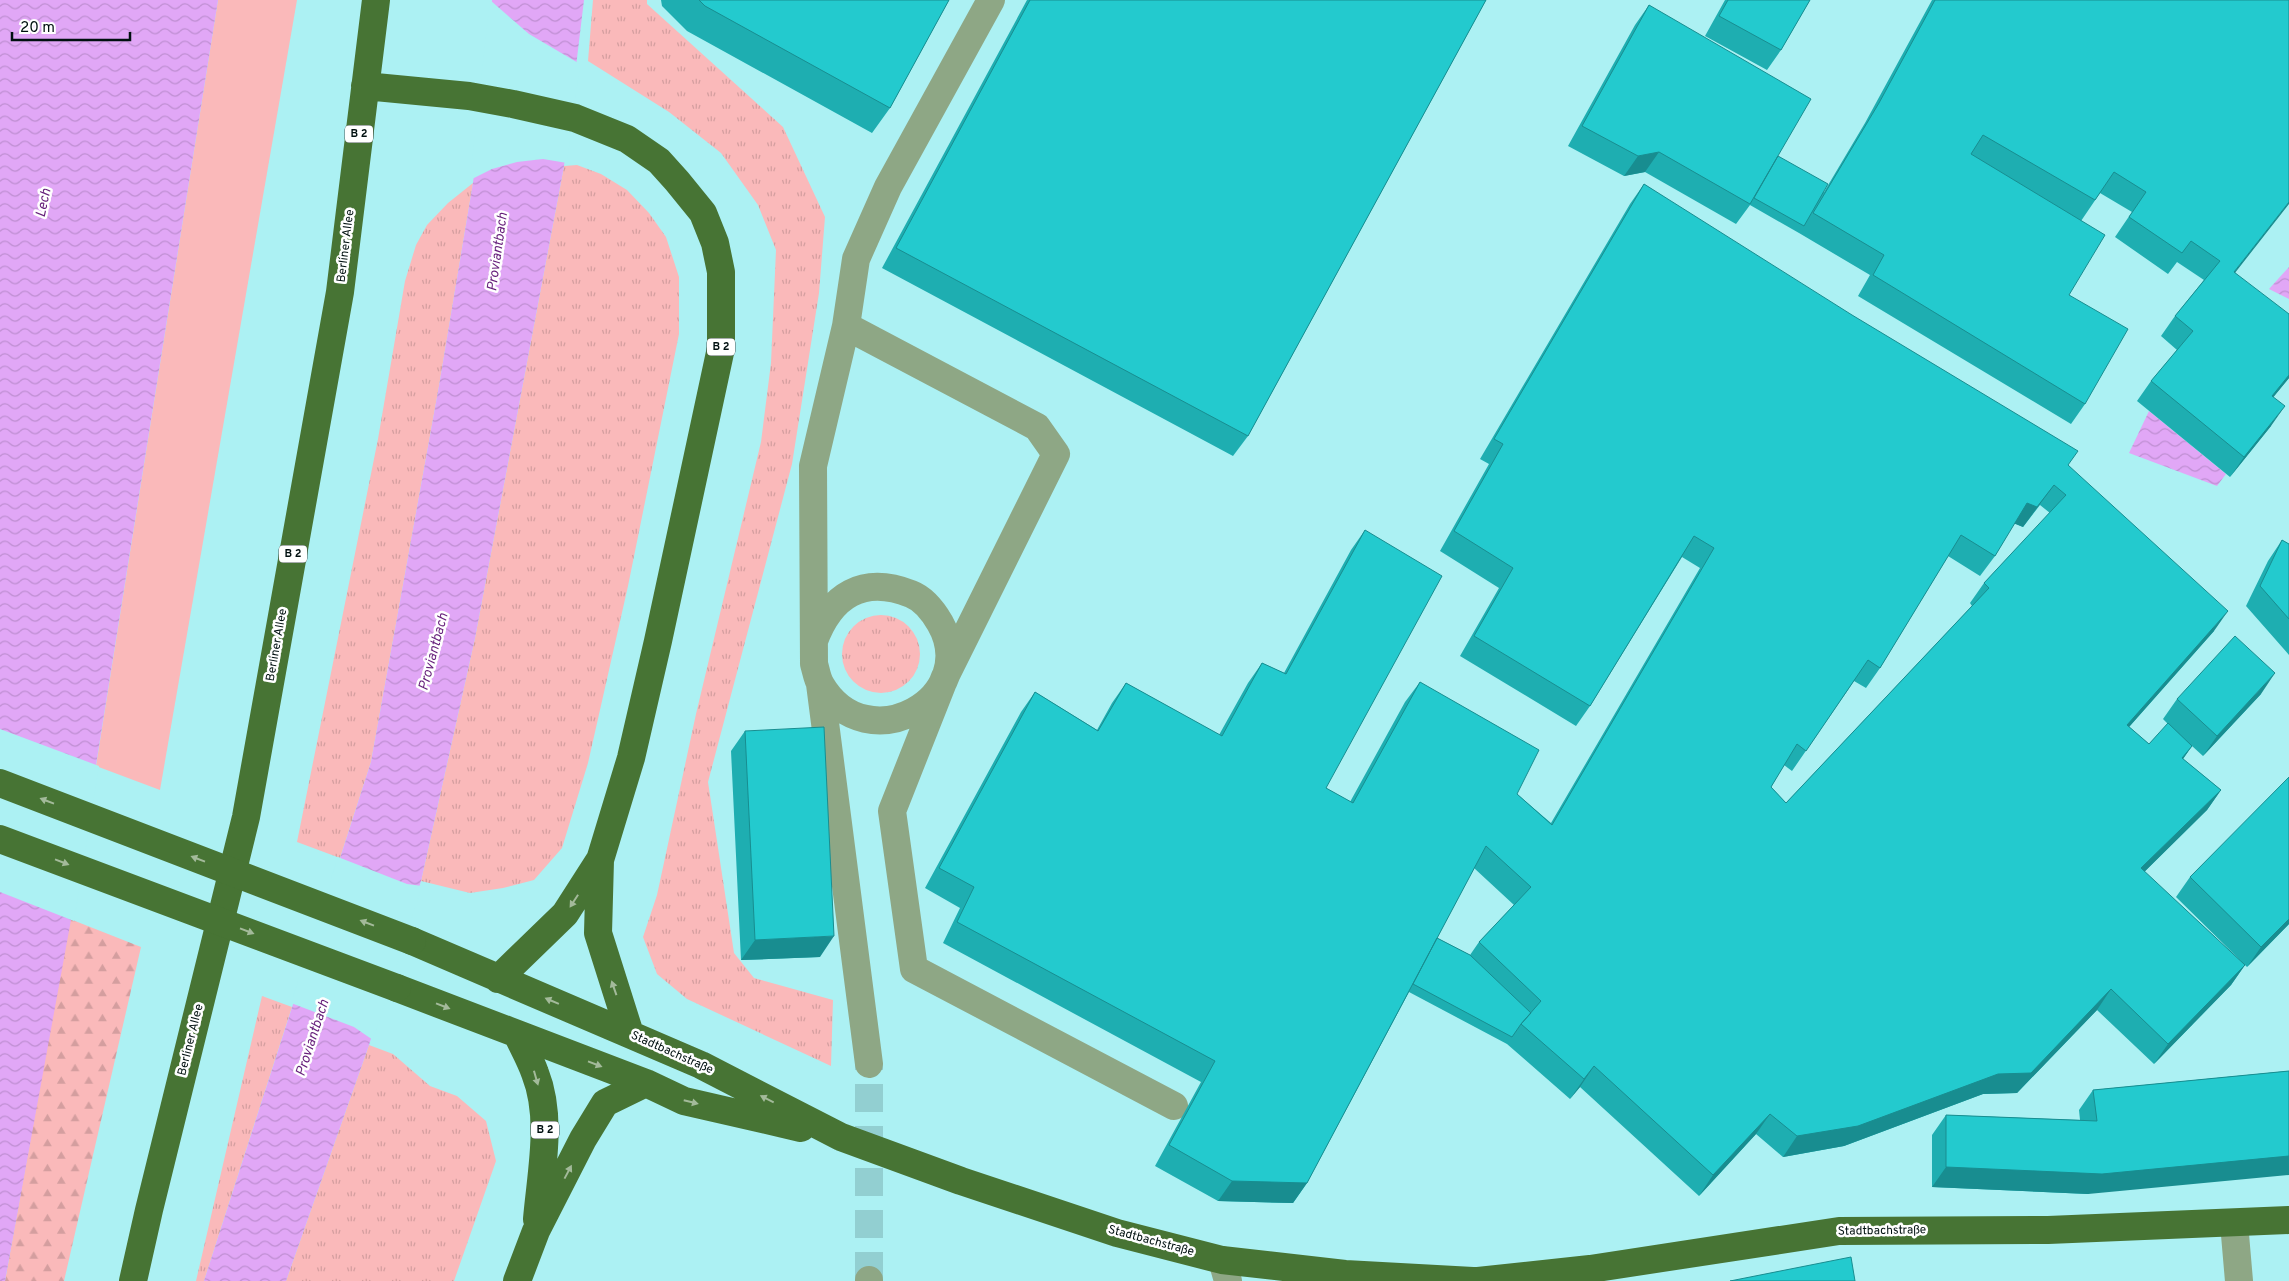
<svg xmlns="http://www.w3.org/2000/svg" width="2289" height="1281" viewBox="0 0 2289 1281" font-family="Overpass,sans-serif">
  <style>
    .grass { fill: url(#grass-tufts) }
    .forest { fill: url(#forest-firs) }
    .park { fill: #fab9ba }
    .water { fill: url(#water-waves) }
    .pier { fill: #acf1f3 }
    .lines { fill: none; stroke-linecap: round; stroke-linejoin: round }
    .minor-tunnel { stroke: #92cfd1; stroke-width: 28; stroke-dasharray: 28 14; stroke-linecap: butt }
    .minor { stroke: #8ea785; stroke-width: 28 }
    .major { stroke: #477434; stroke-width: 28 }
    .major-bridge { stroke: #477434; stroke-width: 28 }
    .wall { fill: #1eaeb1; fill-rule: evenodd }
    .shaded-wall { fill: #188d90 }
    .building { fill: #23cace; stroke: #188d90; fill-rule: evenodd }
    .oneway { fill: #a3ba9a }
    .labels { text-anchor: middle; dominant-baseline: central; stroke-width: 5; stroke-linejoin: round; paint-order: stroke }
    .shield { fill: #fff; stroke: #4c5858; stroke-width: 1 }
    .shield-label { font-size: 11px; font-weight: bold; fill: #001010 }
    .street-label { font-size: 12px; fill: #001010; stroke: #fff }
    .water-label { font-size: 14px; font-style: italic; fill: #651e7a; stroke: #fff }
  </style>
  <defs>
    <pattern id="grass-tufts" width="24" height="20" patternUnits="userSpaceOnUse" patternTransform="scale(1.25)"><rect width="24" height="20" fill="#fab9ba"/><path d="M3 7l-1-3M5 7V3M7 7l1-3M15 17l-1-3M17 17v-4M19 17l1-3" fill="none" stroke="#d49e9f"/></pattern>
    <pattern id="forest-firs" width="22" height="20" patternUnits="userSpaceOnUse" patternTransform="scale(1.25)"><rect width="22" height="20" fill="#fab9ba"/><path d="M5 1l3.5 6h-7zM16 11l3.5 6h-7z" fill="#d49e9f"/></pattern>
    <pattern id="water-waves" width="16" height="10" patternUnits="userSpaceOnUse" patternTransform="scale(1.25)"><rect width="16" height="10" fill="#e1a7f6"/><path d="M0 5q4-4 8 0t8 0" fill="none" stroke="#bf8fd2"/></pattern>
  </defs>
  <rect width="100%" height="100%" fill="#acf1f3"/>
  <path class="grass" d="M 593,0 L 647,0 L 647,4 L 783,127 L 825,217 L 819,293 L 792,464 L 708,782 L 734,953 L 754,978 L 833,1000 L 831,1066 L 687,999 L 657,974 L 643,937 L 657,895 L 696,714 L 761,442 L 771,363 L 776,250 L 758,205 L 721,153 L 669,112 L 588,61 Z
    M 577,165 L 601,174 L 627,190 L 649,213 L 666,237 L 679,277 L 679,334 L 628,586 L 588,763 L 562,848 L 534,880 L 503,888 L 470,893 L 421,881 L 475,638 L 564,166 Z
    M 473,183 L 439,386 L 371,762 L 340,858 L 297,842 L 378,439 L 405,281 L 416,245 L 427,225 L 448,203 Z
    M842 654a39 39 0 1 1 78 0a39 39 0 1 1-78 0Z
    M 262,996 L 292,1007 L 204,1281 L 196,1281 Z
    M 369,1045 L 393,1054 L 430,1086 L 457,1096 L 486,1121 L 496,1161 L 454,1281 L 286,1281 Z"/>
  <path class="forest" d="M 70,919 L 141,947 L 64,1281 L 5,1281 Z"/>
  <path class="park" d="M 218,0 L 297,0 L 160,790 L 96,766 Z"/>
  <path class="water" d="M 0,0 L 218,0 L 73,909 L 5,1281 L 0,1281 Z
    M 492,0 L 584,0 L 564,166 L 475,638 L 421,881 L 369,1045 L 286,1281 L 204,1281 L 371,762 L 439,386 L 473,183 Z
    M 2289,267 L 2289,299 L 2269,289 Z
    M 2149,411 L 2226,474 L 2217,486 L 2129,453 Z"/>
  <path class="pier" d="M 490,0 L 529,34 L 580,64 L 567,163 L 543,159 L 517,162 L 492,169 L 470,180 Z
    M 0,729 L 99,766 L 74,921 L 0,892 Z
    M 338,857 L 407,884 L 422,886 L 373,1040 L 354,1027 L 291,1003 Z"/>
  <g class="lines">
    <path class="minor-tunnel" d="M 869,1280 L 869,1064"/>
    <path class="minor" d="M 846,326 L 1037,427 L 1056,454 L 945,677 L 892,811 L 914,969 L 1174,1106
      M 814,641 C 831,595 863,575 911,594 C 924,599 933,611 940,623 C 983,698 867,763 821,685 C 817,679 816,670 814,664 L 813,466 L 846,326 L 856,259 L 888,187 L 991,0
      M 820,684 L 869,1064
      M 2234,1223 L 2239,1281
      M 1222,1260 L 1228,1281
      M 869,1281 L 869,1280"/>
    <path class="major" d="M 365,86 L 469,96 L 513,104 L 575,118 L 627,139 L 659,161 L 677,181 L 703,213 L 715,243 L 721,272 L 721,348 L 658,641 L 631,758 L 600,860 L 598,933 L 630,1034
      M 412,941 L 701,1065 L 841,1137 L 961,1181 L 1117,1233 L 1222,1260 L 1345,1274 L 1473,1281
      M 498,979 L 565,914 L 599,861
      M 397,988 L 646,1083 L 684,1101 L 801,1128
      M 517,1034 C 523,1047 530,1059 535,1073 C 553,1118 541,1172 537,1219
      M 133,1281 L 149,1210 L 246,817 L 340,292 L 376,0
      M 517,1281 L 536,1231 L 583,1139 L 605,1103 L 646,1083
      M 1478,1281 L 1590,1269 L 1839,1231 L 2048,1230 L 2289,1220"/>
    <path class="major-bridge" d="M 0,783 L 412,941
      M 0,839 L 397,988"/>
  </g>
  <path class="wall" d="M 661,0 L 949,0 L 890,108 L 872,133 L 687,31 L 662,6 Z
    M 1027,0 L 1486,0 L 1248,436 L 1233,456 L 882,268 Z
    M 1725,0 L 1810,0 L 1781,50 L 1767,70 L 1705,36 Z
    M 1932,0 L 2289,0 L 2235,272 L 2289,378 L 2273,397 L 2271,426 L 2230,477 L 2137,401 L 2151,381 L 2177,350 L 2161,336 L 2175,316 L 2204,280 L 2177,262 L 2168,274 L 2115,237 L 2132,212 L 2100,193 L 2081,221 L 2069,295 L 2085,404 L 2071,424 L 1858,296 L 1870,275 L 1799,233 L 1750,205 L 1736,224 L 1645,172 L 1624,176 L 1568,146 L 1635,25 L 1649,5 L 1778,156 L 1824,192 L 1865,123 Z
    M 1644,184 L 2068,465 L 2214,631 L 2129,727 L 2149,744 L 2168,724 L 2163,719 L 2177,699 L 2261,694 L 2203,756 L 2192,746 L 2183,759 L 2221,790 L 2207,810 L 2144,872 L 2243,963 L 2176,897 L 2190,877 L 2289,924 L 2247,967 L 2245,965 L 2231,985 L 2154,1064 L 2097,1010 L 2017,1093 L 1983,1094 L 1844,1146 L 1783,1157 L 1756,1134 L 1699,1196 L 1580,1087 L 1570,1099 L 1507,1044 L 1409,992 L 1307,1183 L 1293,1203 L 1218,1201 L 1155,1166 L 1201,1082 L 943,943 L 960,908 L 925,888 L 1021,712 L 1035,692 L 1097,730 L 1112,703 L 1126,683 L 1219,735 L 1248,683 L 1262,663 L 1284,673 L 1351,550 L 1365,530 L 1326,788 L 1350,802 L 1405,702 L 1420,682 L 1517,794 L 1551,823 L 1700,568 L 1682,557 L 1590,706 L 1576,726 L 1460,656 L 1499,588 L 1440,551 L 1489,464 L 1480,459 L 1630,204 ZM 2040,505 L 2050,513 L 1984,583 L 1970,603 L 1972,606 L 1786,803 L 1771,787 L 1784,765 L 1792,771 L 1854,681 L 1866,688 L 1880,668 L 1948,556 L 1980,576 L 1995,556 L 2014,523 L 2023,527 ZM 1474,868 L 1514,905 L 1479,942 L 1470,955 L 1437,938 Z
    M 2282,540 L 2289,544 L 2289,655 L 2246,606 L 2268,561 Z
    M 745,731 L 820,957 L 741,960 L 731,751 Z
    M 2289,1071 L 2088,1194 L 1932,1187 L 1932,1135 L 1946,1115 L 2080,1120 L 2079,1110 L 2093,1090 Z"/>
  <path class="shaded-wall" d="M 1659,152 L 1645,172 L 1624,176 L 1638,156 Z
    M 2289,202 L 2289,204 L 2220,292 L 2234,272 Z
    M 2289,375 L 2289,378 L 2258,416 L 2272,396 Z
    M 2285,406 L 2271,426 L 2230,477 L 2244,457 Z
    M 2054,485 L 2023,527 L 2013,523 L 2027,503 Z
    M 2228,611 L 2214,631 L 2113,745 L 2127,725 Z
    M 2275,673 L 2261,694 L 2203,756 L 2217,736 Z
    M 2192,746 L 2178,766 L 2182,758 Z
    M 2221,790 L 2207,810 L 2127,889 L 2141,868 Z
    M 2289,919 L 2289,924 L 2247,967 L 2261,947 Z
    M 834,936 L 820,957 L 741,960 L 755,940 Z
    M 2245,965 L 2231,985 L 2154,1064 L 2168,1044 Z
    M 2111,989 L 2097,1010 L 2017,1093 L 1983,1094 L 1844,1146 L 1783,1157 L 1797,1136 Z
    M 1594,1066 L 1580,1087 L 1570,1099 L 1584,1079 Z
    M 1770,1114 L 1756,1134 L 1699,1196 L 1713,1175 Z
    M 2289,1156 L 2289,1175 L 2088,1194 L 1932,1187 L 1946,1167 Z
    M 1232,1181 L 1307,1183 L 1293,1203 L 1218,1201 Z"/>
  <path class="building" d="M 699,0 L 949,0 L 890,108 L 705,6 Z
    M 1030,0 L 1486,0 L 1248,436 L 896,248 Z
    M 1728,0 L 1810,0 L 1781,50 L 1719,16 Z
    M 1935,0 L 2289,0 L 2289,202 L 2234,272 L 2289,314 L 2289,375 L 2272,396 L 2285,406 L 2244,457 L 2151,381 L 2193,331 L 2175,316 L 2220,261 L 2191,241 L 2182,253 L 2129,217 L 2146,192 L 2114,172 L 2095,200 L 1983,135 L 1971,154 L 2105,235 L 2069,295 L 2128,329 L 2085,404 L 1873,275 L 1884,255 L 1813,213 L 1879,103 Z
    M 1649,5 L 1811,99 L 1750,204 L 1659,152 L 1638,156 L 1582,126 Z
    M 1778,156 L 1828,184 L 1804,226 L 1754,198 Z
    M 1644,184 L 1852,315 L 2078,451 L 2068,465 L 2228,611 L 2127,725 L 2149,744 L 2168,723 L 2192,746 L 2182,758 L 2221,790 L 2141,868 L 2245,965 L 2168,1044 L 2111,989 L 2031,1073 L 1998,1074 L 1858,1126 L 1797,1136 L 1770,1114 L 1713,1175 L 1594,1066 L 1584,1079 L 1521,1024 L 1541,1001 L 1479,942 L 1531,887 L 1486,846 L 1307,1183 L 1232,1181 L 1169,1145 L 1215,1061 L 957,922 L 974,887 L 939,868 L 1035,692 L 1098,731 L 1126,683 L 1222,736 L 1262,663 L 1286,674 L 1365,530 L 1442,576 L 1326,788 L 1353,803 L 1420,682 L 1539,750 L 1517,794 L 1552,825 L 1714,548 L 1694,536 L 1590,706 L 1474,636 L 1513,568 L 1454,531 L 1503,444 L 1494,439 ZM 2054,485 L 2066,495 L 1984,583 L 1989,588 L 1786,803 L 1771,787 L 1797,744 L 1806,751 L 1868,660 L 1880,668 L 1961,535 L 1995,556 L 2027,503 L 2037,507 Z
    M 2282,540 L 2289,544 L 2289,619 L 2260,586 Z
    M 2235,636 L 2275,673 L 2217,736 L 2177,699 Z
    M 824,727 L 834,936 L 755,940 L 745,731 Z
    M 2289,777 L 2289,919 L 2261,947 L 2190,877 Z
    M 1437,938 L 1470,955 L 1531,1013 L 1521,1024 L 1512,1037 L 1413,984 Z
    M 2289,1071 L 2289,1156 L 2102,1174 L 1946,1167 L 1946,1115 L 2097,1121 L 2093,1090 Z
    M 1851,1257 L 1855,1281 L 1730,1281 Z"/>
  <defs><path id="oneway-solid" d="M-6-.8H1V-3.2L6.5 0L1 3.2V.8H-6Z" transform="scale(1.25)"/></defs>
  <g class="oneway">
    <use href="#oneway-solid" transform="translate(47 801) rotate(-159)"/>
    <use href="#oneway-solid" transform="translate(198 859) rotate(-159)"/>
    <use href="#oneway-solid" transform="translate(62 862) rotate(21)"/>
    <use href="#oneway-solid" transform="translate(574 901) rotate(123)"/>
    <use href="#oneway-solid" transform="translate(367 923) rotate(-159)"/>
    <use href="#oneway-solid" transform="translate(247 931) rotate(21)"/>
    <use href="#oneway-solid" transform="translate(614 988) rotate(-109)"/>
    <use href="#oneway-solid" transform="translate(552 1001) rotate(-157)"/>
    <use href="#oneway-solid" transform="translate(443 1006) rotate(21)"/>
    <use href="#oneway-solid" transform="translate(595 1064) rotate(21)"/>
    <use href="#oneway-solid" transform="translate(536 1078) rotate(74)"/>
    <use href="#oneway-solid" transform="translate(767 1099) rotate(-153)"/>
    <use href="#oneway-solid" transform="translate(691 1102) rotate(14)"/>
    <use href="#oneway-solid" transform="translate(568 1172) rotate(-62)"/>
  </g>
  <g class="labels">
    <g class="shield">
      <rect x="345" y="125.5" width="28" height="17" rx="4"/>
      <rect x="707" y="338.5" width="28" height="17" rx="4"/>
      <rect x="279" y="545.5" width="28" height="17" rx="4"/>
      <rect x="531" y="1121.5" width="28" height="17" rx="4"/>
    </g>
    <g class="shield-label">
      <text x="359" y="134">B 2</text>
      <text x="721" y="347">B 2</text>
      <text x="293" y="554">B 2</text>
      <text x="545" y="1130">B 2</text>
    </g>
    <g class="street-label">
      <text transform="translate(346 246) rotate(-83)">Berliner Allee</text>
      <text transform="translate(277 645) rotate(-80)">Berliner Allee</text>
      <text transform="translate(191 1040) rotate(-76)">Berliner Allee</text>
      <text transform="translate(672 1053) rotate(24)">Stadtbachstraße</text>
      <text transform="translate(1882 1231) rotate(-1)">Stadtbachstraße</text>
      <text transform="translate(1151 1241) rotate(15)">Stadtbachstraße</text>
    </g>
    <g class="water-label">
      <text transform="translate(44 203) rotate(-78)">Lech</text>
      <text transform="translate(498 252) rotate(-82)">Proviantbach</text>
      <text transform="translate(434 652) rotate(-75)">Proviantbach</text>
      <text transform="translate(313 1038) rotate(-72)">Proviantbach</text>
    </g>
  </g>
  <path d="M12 32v8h118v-8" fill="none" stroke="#001010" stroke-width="2.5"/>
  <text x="20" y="32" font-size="15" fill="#001010" stroke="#ffffff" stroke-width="4" paint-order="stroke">20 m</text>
</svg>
